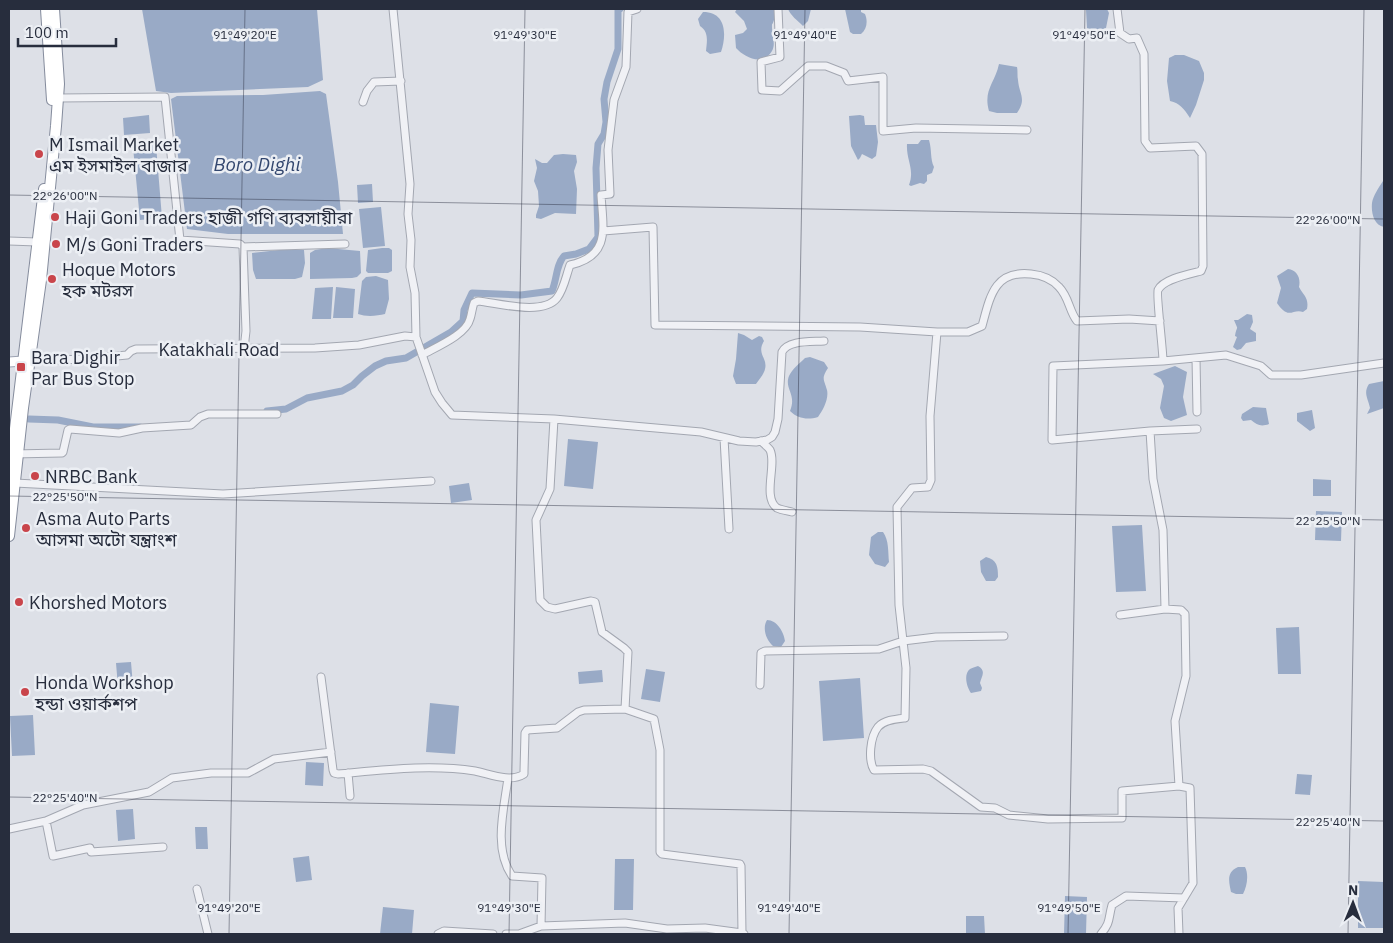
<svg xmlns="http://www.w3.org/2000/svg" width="1393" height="943" viewBox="0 0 1393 943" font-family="'IBM Plex Sans','Noto Sans Bengali',sans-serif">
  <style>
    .water { fill: #99aac6 }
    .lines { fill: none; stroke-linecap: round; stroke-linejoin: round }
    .canal { stroke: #99aac6; stroke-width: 7 }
    .minor-casing { stroke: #a3a7b1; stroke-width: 9 }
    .major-casing { stroke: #9da3b2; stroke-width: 11 }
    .highway-casing { stroke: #858c9d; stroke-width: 12 }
    .minor { stroke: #f0f1f5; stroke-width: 7 }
    .major { stroke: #fff; stroke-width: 9 }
    .highway { stroke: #fff; stroke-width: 10 }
    .ticks { fill: none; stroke: #272d3d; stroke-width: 1; stroke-opacity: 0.45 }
    .poi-dot { fill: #c9454b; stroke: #eceff4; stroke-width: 2 }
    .labels { text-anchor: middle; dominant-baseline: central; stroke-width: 5; stroke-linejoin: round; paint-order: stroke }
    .poi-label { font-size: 18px; fill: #272d3d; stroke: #eceff4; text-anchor: start }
    .street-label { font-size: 18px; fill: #272d3d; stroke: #eceff4 }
    .water-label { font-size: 19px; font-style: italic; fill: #33476f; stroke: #eceff4 }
    .ticks-label { font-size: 12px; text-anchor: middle; fill: #272d3d; stroke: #eceff4; stroke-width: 5; stroke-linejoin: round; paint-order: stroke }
  </style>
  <rect width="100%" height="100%" fill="#dde0e7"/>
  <path class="water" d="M 142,9 L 317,9 L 323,80 L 308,87 L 171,93 L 156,91 Z
    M 737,9 L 774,9 C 774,12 775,17 774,20 C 772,27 772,21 772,28 C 772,35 776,44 772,51 C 763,67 744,57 736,48 L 735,35 L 743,33 L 747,29 L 744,21 L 735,12 Z
    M 788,9 L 811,9 L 808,21 L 803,26 C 797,20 791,16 788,9 Z
    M 845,9 L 861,9 L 861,12 L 865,14 C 868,21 867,29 861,34 L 853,34 L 850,32 Z
    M 1087,9 L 1107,9 L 1109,13 L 1106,28 L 1101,30 L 1089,30 L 1087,28 L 1086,10 Z
    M 703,12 C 726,12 727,34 721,52 L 710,54 L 706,51 C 707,41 709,32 700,26 L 698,19 Z
    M 1175,55 L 1184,55 L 1199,61 L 1204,73 L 1204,80 L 1196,105 L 1190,118 C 1184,109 1180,103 1170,101 L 1167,81 L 1169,58 Z
    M 999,64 L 1017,67 C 1018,72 1017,76 1018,80 C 1019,94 1027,99 1017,113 L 997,113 L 989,111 C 983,90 995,83 999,64 Z
    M 320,91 L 326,94 L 338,182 L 343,234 L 228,234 L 187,229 L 171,99 L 177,96 L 263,95 Z
    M 149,115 L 150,133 L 124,135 L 123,118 Z
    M 860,115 L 864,116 L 865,125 L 876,125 L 878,142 L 876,156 L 872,159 L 862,154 L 860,158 L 858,160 L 851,146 L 849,116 Z
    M 921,140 L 929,140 C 932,150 930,159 934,167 L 932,173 L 927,175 L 927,181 L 924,184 L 920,183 L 911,186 L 909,185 C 915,169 906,160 907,144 L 918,144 Z
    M 156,145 L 162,218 L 140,220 L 133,147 Z
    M 563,154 L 576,155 L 577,162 L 574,171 L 577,189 L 576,214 L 555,213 L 541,219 L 536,218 L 536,215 L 539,206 L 538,191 L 534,181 L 537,168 L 535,159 L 542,163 L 547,163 L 554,155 Z
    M 1383,181 L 1384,181 L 1384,227 C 1374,225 1371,213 1372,203 C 1373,196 1379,187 1383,181 Z
    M 372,184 L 373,202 L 358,203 L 357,185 Z
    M 381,207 L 385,246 L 363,248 L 359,209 Z
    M 327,248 L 360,251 L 361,273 L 357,277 L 352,278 L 310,279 L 310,253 L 315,250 Z
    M 382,248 L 389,248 L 392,250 L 392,271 L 388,273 L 368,273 L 366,271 L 368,250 Z
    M 279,250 L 304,250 L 305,263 L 302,277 L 295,279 L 256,279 L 253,270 L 252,253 Z
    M 1288,269 C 1297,270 1301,278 1299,287 C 1304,296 1309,298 1307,309 L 1303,312 C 1296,309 1291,315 1286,312 C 1283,311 1279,306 1277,303 L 1281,288 L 1277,276 Z
    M 376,276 L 388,280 L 389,299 L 385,314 C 377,316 366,317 358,314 L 362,281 L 366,277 Z
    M 333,287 L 331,319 L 312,319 L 315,288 Z
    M 336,287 L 355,289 L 353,318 L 333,318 Z
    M 1247,314 L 1252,315 L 1253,322 L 1250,329 L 1256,333 L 1256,341 L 1246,343 L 1241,349 L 1237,350 L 1233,347 L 1237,337 L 1235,336 C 1237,324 1239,332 1234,320 L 1238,320 Z
    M 738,333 L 744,335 L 752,340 L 759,336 L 762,337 L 764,341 C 756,354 768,358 765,369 C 764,374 759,380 756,384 L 736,384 L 733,376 L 736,359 Z
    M 810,357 L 824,362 L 828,368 C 821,379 824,379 827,390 C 829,399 823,410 818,417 C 808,420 798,419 790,411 C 797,394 784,389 789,376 C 792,369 800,363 805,358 Z
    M 1175,366 L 1187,372 L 1183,397 L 1187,415 L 1171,421 L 1164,418 L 1160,408 L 1164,386 L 1161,379 L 1153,374 Z
    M 1384,381 L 1384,408 L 1367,414 L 1370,408 C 1368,398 1363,393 1369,384 Z
    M 1253,407 L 1266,408 L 1269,424 C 1261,427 1257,425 1251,420 L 1243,421 L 1241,418 L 1242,414 Z
    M 1312,410 L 1315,428 L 1310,431 L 1297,421 L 1297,413 Z
    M 568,439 L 598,442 L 593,489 L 564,486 Z
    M 1313,479 L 1331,480 L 1331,496 L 1313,496 Z
    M 469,483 L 472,500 L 451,503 L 449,486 Z
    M 1316,511 L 1342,512 L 1341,541 L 1315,540 Z
    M 1142,525 L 1146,591 L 1116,592 L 1112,526 Z
    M 878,532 L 883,532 C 889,540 888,552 889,562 L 885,567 L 875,564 L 869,555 L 871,537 Z
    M 986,557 C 997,560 998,566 998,577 L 995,581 L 986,581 L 981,572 L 980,561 Z
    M 767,620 C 777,620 784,632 785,641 L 781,647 L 773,646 C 766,640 762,628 767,620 Z
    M 1299,627 L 1301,674 L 1278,674 L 1276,628 Z
    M 131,662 L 133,686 L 118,687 L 116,663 Z
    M 978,666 C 987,671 981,677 980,683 L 982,688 L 981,691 L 971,693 C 967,688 963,674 970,669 C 972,668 975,667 978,666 Z
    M 646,669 L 665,672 L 660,702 L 641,699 Z
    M 602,670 L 603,682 L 579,684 L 578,672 Z
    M 860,678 L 864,738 L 823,741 L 819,681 Z
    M 430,703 L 459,706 L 455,754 L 426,752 Z
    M 33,715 L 35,755 L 12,756 L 10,716 Z
    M 306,762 L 324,763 L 323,786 L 305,785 Z
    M 1297,774 L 1312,775 L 1310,795 L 1295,794 Z
    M 133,809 L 135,839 L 118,841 L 116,810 Z
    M 195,827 L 207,827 L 208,849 L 196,849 Z
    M 309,856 L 312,880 L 296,882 L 293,858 Z
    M 615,859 L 634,859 L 633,910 L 614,910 Z
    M 1238,867 L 1245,867 C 1249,875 1247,886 1243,894 L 1236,894 L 1231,892 C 1229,882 1226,872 1238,867 Z
    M 1358,881 L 1384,882 L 1384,928 L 1358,928 Z
    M 1065,896 L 1087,897 L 1086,934 L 1064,934 Z
    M 383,907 L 414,910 L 412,934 L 380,934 Z
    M 966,916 L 984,916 L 985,934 L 966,934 Z"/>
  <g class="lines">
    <path class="canal" d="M 267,411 L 286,409 L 307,398 L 342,391 L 353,385 L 362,376 L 375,366 L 386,361 L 406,358 L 451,332 L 463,321 L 464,310 L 472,293 L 521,295 L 552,291 C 557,279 556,265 564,256 L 576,254 L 589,249 L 598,237 L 596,168 L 598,144 L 604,134 L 606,122 L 604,99 L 607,82 L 618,49 L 618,10 L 620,9
      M 29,419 L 58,420 L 93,427 L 140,427"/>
    <g class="minor-casing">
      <path id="minor" d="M 393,9 L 410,184 L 408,214 L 411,240 L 410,267 L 415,293 L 416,337 L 435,392 L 442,403 L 452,415 L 554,419 L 701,432 L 739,441 L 756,442 L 767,440 L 772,437 L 775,432 L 778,419 L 782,352 C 788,340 811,342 824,341
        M 778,9 L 780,57 L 761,62 L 762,90 L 780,91 L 808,66 L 826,66 L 844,73 L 848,81 L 883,77 L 883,131 L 916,128 L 1027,130
        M 1117,9 L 1120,33 L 1129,39 L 1137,38 L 1144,54 L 1145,141 L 1150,148 L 1196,146 L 1202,154 L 1203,266 L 1201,271 C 1189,274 1163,279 1158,290 C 1156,294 1163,350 1163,361
        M 59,98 L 165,97 L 180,240 L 240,244 L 243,247 L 246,331 L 244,349
        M 363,102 L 367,91 L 374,82 L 401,81
        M 603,231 L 653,227 L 655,325 L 860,327 L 937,332 L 930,416 L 931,480 L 928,487 L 912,488 L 897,507 L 899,605 L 906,668 L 905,718 C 896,719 884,720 878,727 C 870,737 868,760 874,770 L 923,769 L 931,771 L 981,807 L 995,808 L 1009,815 L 1048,819 L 1122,818 L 1122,791 L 1179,786 L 1175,721 L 1186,676 L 1185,614 L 1181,610 L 1165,609 L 1163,530 L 1153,479 L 1150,431 L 1197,429
        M 9,241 L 37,242
        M 243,247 L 345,244
        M 937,332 L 968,332 L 982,326 C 990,297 994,270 1031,274 C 1041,275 1052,279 1059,287 C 1069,297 1069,311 1077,321 L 1129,319 L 1160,321
        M 422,355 C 436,347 466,335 470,319 C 472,313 472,308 474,303 L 478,301 C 498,303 543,316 557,298 C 564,289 566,276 570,265 C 611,256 603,228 601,195 L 610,194 L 608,150 L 614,100 L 626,67 L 628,12 L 637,9
        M 1196,358 L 1197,412
        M 25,361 L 86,359 L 127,355 L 131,351 L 136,349 L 315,348 L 359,345 L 405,336 L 416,337
        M 554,419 L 550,489 L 536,520 L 540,600 L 547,607 L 555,609 L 591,601 L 595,602 L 602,632 L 624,648 L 628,652 L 625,709
        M 1150,431 L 1052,440 L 1053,366 L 1163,361 L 1226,355 L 1261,366 L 1271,375 L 1301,375 L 1384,363
        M 724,438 L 729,529
        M 761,441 C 764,444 768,447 770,450 C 777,465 762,497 777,508 C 781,510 788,511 792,512
        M 13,454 L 62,453 L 63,452 L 68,430 L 70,429 L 119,433 L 142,428 L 191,425 L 200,417 L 208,414 L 277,414
        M 15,483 L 223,494 L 431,481
        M 1120,615 L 1165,609
        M 321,677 L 333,770 L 334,773 L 338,774 C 383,770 430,764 475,771 C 490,774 510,783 524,774 L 524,771 L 525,733 L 527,730 L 557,728 L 578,712 L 584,710 L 625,709 L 654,719 L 660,750 L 660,852 L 662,854 L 740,864 L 741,866 L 742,933
        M 760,685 L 761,653 L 765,651 L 879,649 L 903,641 L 936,637 L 1004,636
        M 348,773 L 350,796
        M 508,778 C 504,809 493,848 512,876 L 542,878 L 541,926
        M 1179,786 L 1190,788 L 1193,883 L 1178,908 L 1179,934
        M 46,821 L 53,856 L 90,848 L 91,852 L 163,847
        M 9,829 L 46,821 L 83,805 L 149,792 L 172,778 L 211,773 L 248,773 L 274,759 L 331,752
        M 197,889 L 208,934
        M 438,934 L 444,931 L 493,934
        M 506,934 L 519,934 L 541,926 L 625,923 L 667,929 L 705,928 L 742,933 L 744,934
        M 1101,934 C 1111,922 1108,919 1112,905 L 1126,896 L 1184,898"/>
    </g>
    <g class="major-casing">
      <path id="major" d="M 9,362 L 23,361"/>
    </g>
    <g class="highway-casing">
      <path id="highway" d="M 46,9 L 52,100
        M 9,478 L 44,189
        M 9,536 L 23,408 L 41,280 L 56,126 L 59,84 L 54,9"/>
    </g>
    <use href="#minor" class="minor"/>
    <use href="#major" class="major"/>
    <use href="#highway" class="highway"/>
  </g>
  <path class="ticks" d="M 9,195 L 1384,219M 9,496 L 1384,520M 9,797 L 1384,821M 229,934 L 245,9M 509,934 L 525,9M 789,934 L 805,9M 1068,934 L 1085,9M 1348,934 L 1364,9"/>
  <g class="poi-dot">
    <circle cx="39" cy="154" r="5"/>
    <circle cx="55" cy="217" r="5"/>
    <circle cx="56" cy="244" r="5"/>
    <circle cx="52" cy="279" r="5"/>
    <rect x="16" y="362" width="10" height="10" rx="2.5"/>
    <circle cx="35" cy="476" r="5"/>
    <circle cx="26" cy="528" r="5"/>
    <circle cx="19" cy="602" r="5"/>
    <circle cx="25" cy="692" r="5"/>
  </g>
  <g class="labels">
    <g class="poi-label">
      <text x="49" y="144">M Ismail Market<tspan x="49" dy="21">এম ইসমাইল বাজার</tspan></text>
      <text x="65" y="217">Haji Goni Traders হাজী গণি ব্যবসায়ীরা</text>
      <text x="66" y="244">M/s Goni Traders</text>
      <text x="62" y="269">Hoque Motors<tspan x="62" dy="21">হক মটরস</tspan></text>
      <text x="31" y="357">Bara Dighir<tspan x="31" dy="21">Par Bus Stop</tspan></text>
      <text x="45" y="476">NRBC Bank</text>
      <text x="36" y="518">Asma Auto Parts<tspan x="36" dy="21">আসমা অটো যন্ত্রাংশ</tspan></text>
      <text x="29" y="602">Khorshed Motors</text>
      <text x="35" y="682">Honda Workshop<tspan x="35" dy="21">হন্ডা ওয়ার্কশপ</tspan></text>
    </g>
    <g class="street-label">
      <text x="219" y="349">Katakhali Road</text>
    </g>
    <g class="water-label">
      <text x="257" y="164">Boro Dighi</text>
    </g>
  </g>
  <g class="ticks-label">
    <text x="245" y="39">91°49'20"E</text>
    <text x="525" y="39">91°49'30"E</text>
    <text x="805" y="39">91°49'40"E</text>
    <text x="1084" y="39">91°49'50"E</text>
    <text x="65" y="200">22°26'00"N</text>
    <text x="1328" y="224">22°26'00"N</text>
    <text x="65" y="501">22°25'50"N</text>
    <text x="1328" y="525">22°25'50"N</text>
    <text x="65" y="802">22°25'40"N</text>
    <text x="1328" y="826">22°25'40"N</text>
    <text x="229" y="912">91°49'20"E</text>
    <text x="509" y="912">91°49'30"E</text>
    <text x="789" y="912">91°49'40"E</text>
    <text x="1069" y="912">91°49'50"E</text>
  </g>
  <rect width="1393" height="943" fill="none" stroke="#272d3d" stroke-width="20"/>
  <g transform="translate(1353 903) rotate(1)" stroke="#eceff4" stroke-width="4" paint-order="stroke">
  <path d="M0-4L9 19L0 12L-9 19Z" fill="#272d3d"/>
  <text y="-8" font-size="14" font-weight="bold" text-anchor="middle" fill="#272d3d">N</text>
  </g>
  <path d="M18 38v8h98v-8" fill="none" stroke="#272d3d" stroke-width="2.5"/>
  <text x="25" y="38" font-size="15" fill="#272d3d" stroke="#eceff4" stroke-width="4" paint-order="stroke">100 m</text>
</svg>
